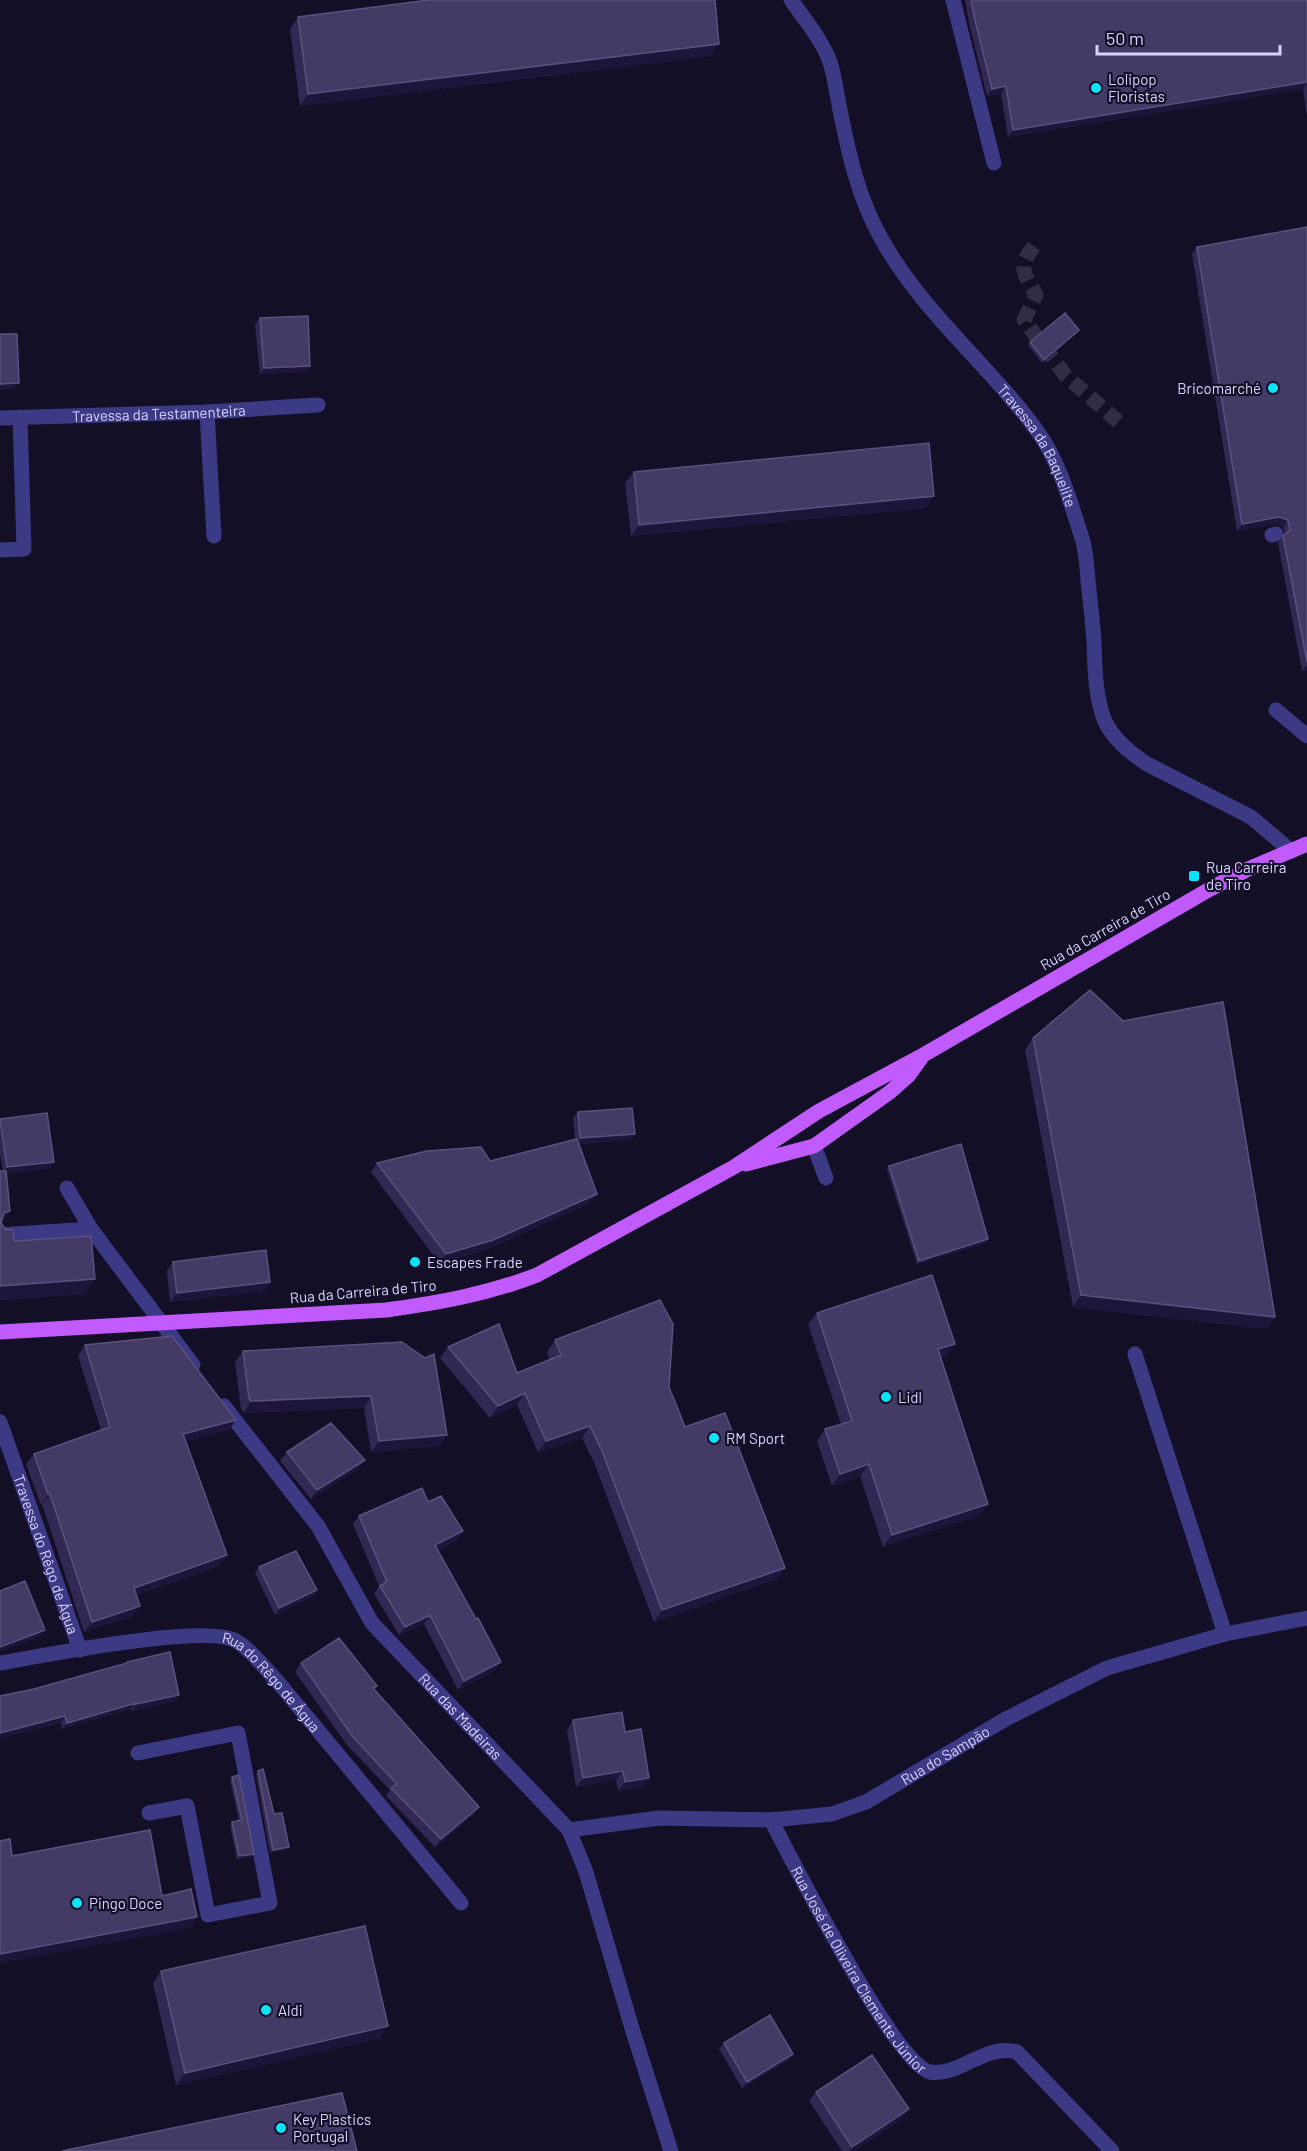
<svg xmlns="http://www.w3.org/2000/svg" width="1307" height="2151" viewBox="0 0 1307 2151" font-family="Barlow,sans-serif">
  <style>
    .lines { fill: none; stroke-linecap: round; stroke-linejoin: round }
    .minor-tunnel { stroke: #312d47; stroke-width: 15; stroke-dasharray: 15 8; stroke-linecap: butt }
    .minor { stroke: #3d3a85; stroke-width: 15 }
    .major { stroke: #c25bff; stroke-width: 15 }
    .wall { fill: #312854 }
    .shaded-wall { fill: #1d163a }
    .building { fill: #433a66; stroke: #5a527e; stroke-width: 1.5 }
    .poi-dot { fill: #00e5ff; stroke: #130f26; stroke-width: 2 }
    .labels { text-anchor: middle; dominant-baseline: central; stroke-width: 4.5; stroke-linejoin: round; paint-order: stroke }
    .poi-label { font-size: 15px; fill: #d9d4ff; stroke: #130f26; text-anchor: start }
    .street-label { font-size: 15px; fill: #d9d4ff; stroke: #130f26 }
  </style>
  <rect width="100%" height="100%" fill="#130f26"/>
  <g class="lines">
    <path class="minor-tunnel" d="M 1034,246 C 1017,268 1024,273 1036,295 L 1024,320 L 1066,376 L 1122,425"/>
    <g class="minor">
      <path id="s1" d="M 791,0 C 806,21 823,41 831,65 C 835,80 837,95 840,110 C 849,155 858,197 881,238 C 923,314 991,366 1040,435 C 1059,462 1071,504 1081,535 C 1086,549 1087,565 1088,580 C 1090,601 1093,622 1094,643 C 1095,669 1095,694 1104,719 C 1112,738 1130,753 1147,764 L 1251,817 L 1291,851"/>
      <path d="M 953,0 L 994,163"/>
      <path d="M 207,412 L 214,536"/>
      <path id="s2" d="M 0,418 L 207,412 L 318,405"/>
      <path d="M 1272,535 L 1276,534"/>
      <path d="M 0,550 L 24,549 L 20,417"/>
      <path d="M 1276,710 L 1307,736"/>
      <path d="M 814,1146 L 826,1178"/>
      <path d="M 67,1188 L 91,1229"/>
      <path d="M 0,1235 L 91,1229 L 193,1365"/>
      <path d="M 1135,1354 L 1225,1634"/>
      <path id="s3" d="M 224,1406 L 318,1526 L 372,1623 L 569,1830 L 586,1872 L 631,2025 L 671,2151"/>
      <path id="s4" d="M 0,1422 L 80,1650"/>
      <path id="s5" d="M 0,1663 C 41,1656 206,1623 236,1641 C 252,1650 265,1669 278,1682 L 461,1903"/>
      <path d="M 138,1753 L 238,1733 L 270,1903 L 208,1915 L 187,1806 L 149,1813"/>
      <path id="s6" d="M 771,1820 C 792,1860 895,2064 930,2072 C 959,2077 985,2043 1017,2052 L 1112,2151"/>
      <path id="s7" d="M 569,1830 L 659,1818 L 771,1820 L 832,1814 L 866,1802 L 1004,1720 L 1107,1668 L 1225,1634 L 1307,1618"/>
    </g>
    <path class="major" d="M 746,1164 L 814,1146 L 890,1092 L 908,1076 L 921,1058
      M 0,1332 L 386,1310 C 438,1303 488,1294 537,1275 L 734,1167 L 819,1111 L 925,1054 L 1210,889 L 1246,870 L 1307,844"/>
  </g>
  <path class="wall" d="M 965,0 L 1307,0 L 1307,117 L 1303,89 L 1008,137 L 1001,94 L 987,96 L 970,27 Z
    M 298,17 L 711,56 L 300,106 L 290,29 Z
    M 1307,227 L 1307,671 L 1302,671 L 1278,543 L 1285,535 L 1283,528 L 1274,524 L 1237,531 L 1192,254 L 1197,247 Z
    M 260,318 L 310,366 L 306,372 L 260,374 L 255,324 Z
    M 1079,330 L 1077,333 L 1042,363 L 1028,345 L 1030,342 Z
    M 634,472 L 926,508 L 631,536 L 625,483 Z
    M 1033,1038 L 1275,1317 L 1266,1329 L 1073,1307 L 1025,1050 Z
    M 578,1112 L 631,1140 L 578,1144 L 590,1203 L 486,1250 L 439,1263 L 371,1172 L 377,1163 L 490,1161 L 575,1139 L 573,1118 Z
    M 0,1119 L 54,1162 L 50,1168 L 6,1173 L 2,1223 L 14,1241 L 95,1279 L 85,1294 L 0,1300 L 0,1171 L 3,1171 L 0,1153 Z
    M 889,1166 L 988,1239 L 986,1243 L 917,1264 L 887,1169 Z
    M 173,1262 L 270,1282 L 264,1291 L 170,1302 L 167,1271 Z
    M 817,1313 L 947,1356 L 940,1358 L 988,1504 L 980,1515 L 883,1547 L 860,1476 L 832,1486 L 817,1441 L 825,1429 L 841,1424 L 808,1324 Z
    M 555,1340 L 669,1387 L 685,1427 L 777,1579 L 654,1622 L 594,1462 L 582,1438 L 538,1452 L 517,1405 L 490,1418 L 440,1358 L 448,1347 L 517,1373 L 550,1360 L 547,1352 Z
    M 402,1342 L 439,1446 L 371,1452 L 364,1408 L 244,1413 L 241,1409 L 235,1362 L 243,1351 Z
    M 85,1345 L 229,1430 L 186,1441 L 219,1566 L 137,1595 L 133,1616 L 84,1632 L 42,1504 L 41,1505 L 26,1464 L 34,1454 L 101,1430 L 78,1356 Z
    M 287,1452 L 358,1469 L 311,1499 L 280,1461 Z
    M 428,1502 L 457,1540 L 438,1550 L 495,1670 L 458,1690 L 424,1624 L 399,1635 L 374,1594 L 379,1586 L 353,1524 L 359,1516 Z
    M 259,1567 L 317,1590 L 313,1596 L 275,1615 L 255,1573 Z
    M 127,1662 L 175,1701 L 132,1711 L 131,1709 L 62,1729 L 61,1723 L 0,1738 L 0,1696 L 34,1689 L 125,1664 Z
    M 301,1663 L 377,1686 L 374,1690 L 479,1807 L 473,1815 L 435,1847 L 386,1796 L 390,1790 L 347,1745 L 295,1672 Z
    M 573,1720 L 625,1732 L 649,1778 L 642,1787 L 618,1791 L 616,1780 L 576,1787 L 567,1730 Z
    M 258,1771 L 274,1814 L 289,1847 L 287,1850 L 270,1853 L 256,1774 Z
    M 232,1777 L 254,1854 L 251,1857 L 237,1860 L 230,1825 L 232,1822 L 239,1821 L 230,1780 Z
    M 161,1971 L 380,2038 L 176,2085 L 153,1983 Z
    M 724,2043 L 793,2054 L 789,2060 L 742,2088 L 719,2049 Z
    M 816,2092 L 902,2119 L 853,2151 L 842,2151 L 809,2101 Z"/>
  <path class="shaded-wall" d="M 719,44 L 711,56 L 300,106 L 308,94 Z
    M 1307,82 L 1303,89 L 1008,137 L 1013,130 Z
    M 1006,86 L 1001,94 L 987,96 L 992,89 Z
    M 1079,330 L 1077,333 L 1042,363 L 1044,360 Z
    M 310,366 L 306,372 L 260,374 L 264,368 Z
    M 19,383 L 14,389 L 0,390 L 0,384 Z
    M 934,496 L 926,508 L 631,536 L 639,525 Z
    M 1279,517 L 1288,520 L 1283,528 L 1274,524 L 1237,531 L 1242,524 Z
    M 1307,665 L 1307,671 L 1302,671 Z
    M 635,1134 L 631,1140 L 576,1144 L 580,1138 Z
    M 54,1162 L 50,1168 L 3,1173 L 7,1167 Z
    M 597,1194 L 590,1203 L 486,1250 L 439,1263 L 446,1254 Z
    M 10,1211 L 0,1225 L 0,1219 L 4,1213 Z
    M 988,1239 L 986,1243 L 917,1264 L 919,1261 Z
    M 95,1279 L 85,1294 L 0,1300 L 0,1286 Z
    M 270,1282 L 264,1291 L 170,1302 L 177,1293 Z
    M 1081,1295 L 1275,1317 L 1266,1329 L 1073,1307 Z
    M 955,1344 L 947,1356 L 929,1361 L 938,1349 Z
    M 525,1393 L 517,1405 L 490,1418 L 498,1406 Z
    M 371,1396 L 364,1408 L 244,1413 L 251,1401 Z
    M 236,1420 L 229,1430 L 175,1444 L 183,1434 Z
    M 590,1426 L 582,1438 L 538,1452 L 546,1441 Z
    M 447,1435 L 439,1446 L 371,1452 L 379,1441 Z
    M 365,1460 L 358,1469 L 311,1499 L 317,1490 Z
    M 869,1464 L 860,1476 L 832,1486 L 840,1474 Z
    M 48,1494 L 50,1494 L 42,1504 L 41,1505 Z
    M 988,1504 L 980,1515 L 883,1547 L 892,1535 Z
    M 463,1531 L 457,1540 L 430,1554 L 435,1545 Z
    M 227,1555 L 219,1566 L 127,1599 L 134,1588 Z
    M 785,1568 L 777,1579 L 654,1622 L 662,1610 Z
    M 317,1590 L 313,1596 L 275,1615 L 279,1608 Z
    M 140,1606 L 133,1616 L 84,1632 L 92,1622 Z
    M 430,1615 L 424,1624 L 399,1635 L 405,1627 Z
    M 45,1630 L 40,1636 L 0,1652 L 0,1647 Z
    M 501,1662 L 495,1670 L 458,1690 L 464,1681 Z
    M 179,1695 L 175,1701 L 132,1711 L 136,1704 Z
    M 136,1703 L 131,1709 L 62,1729 L 67,1723 Z
    M 65,1716 L 61,1723 L 0,1738 L 0,1733 Z
    M 623,1771 L 616,1780 L 576,1787 L 583,1778 Z
    M 649,1778 L 642,1787 L 618,1791 L 625,1782 Z
    M 479,1807 L 473,1815 L 435,1847 L 441,1839 Z
    M 289,1847 L 287,1850 L 270,1853 L 273,1850 Z
    M 254,1854 L 251,1857 L 237,1860 L 239,1856 Z
    M 197,1917 L 190,1928 L 0,1963 L 0,1954 Z
    M 388,2026 L 380,2038 L 176,2085 L 185,2073 Z
    M 793,2054 L 789,2060 L 742,2088 L 747,2082 Z
    M 909,2109 L 902,2119 L 853,2151 L 849,2151 L 852,2147 Z"/>
  <path class="building" d="M 429,0 L 715,0 L 719,44 L 308,94 L 298,17 Z
    M 971,0 L 1307,0 L 1307,82 L 1013,130 L 1006,86 L 992,89 L 975,20 Z
    M 1307,227 L 1307,662 L 1283,536 L 1290,530 L 1288,520 L 1279,517 L 1242,524 L 1197,247 Z
    M 1065,313 L 1079,330 L 1044,360 L 1030,342 Z
    M 308,316 L 310,366 L 264,368 L 260,318 Z
    M 0,334 L 17,334 L 19,383 L 0,384 Z
    M 929,443 L 934,496 L 639,525 L 634,472 Z
    M 1090,990 L 1123,1021 L 1223,1002 L 1275,1317 L 1081,1295 L 1033,1038 Z
    M 632,1108 L 635,1134 L 580,1138 L 578,1112 Z
    M 47,1113 L 54,1162 L 7,1167 L 0,1119 Z
    M 577,1139 L 597,1194 L 493,1240 L 446,1254 L 377,1163 L 427,1151 L 481,1147 L 490,1161 Z
    M 961,1144 L 988,1239 L 919,1261 L 889,1166 Z
    M 0,1171 L 6,1171 L 10,1211 L 4,1213 L 1,1222 L 5,1229 L 13,1230 L 14,1241 L 91,1236 L 95,1279 L 0,1286 Z
    M 266,1250 L 270,1282 L 177,1293 L 173,1262 Z
    M 932,1275 L 955,1344 L 938,1349 L 988,1504 L 892,1535 L 869,1464 L 840,1474 L 825,1429 L 852,1421 L 817,1313 Z
    M 660,1300 L 673,1324 L 669,1387 L 685,1427 L 725,1413 L 785,1568 L 662,1610 L 602,1451 L 590,1426 L 546,1441 L 525,1393 L 498,1406 L 448,1347 L 499,1324 L 517,1373 L 561,1355 L 555,1340 Z
    M 172,1336 L 236,1420 L 183,1434 L 227,1555 L 134,1588 L 140,1606 L 92,1622 L 50,1494 L 48,1494 L 34,1454 L 110,1427 L 85,1345 Z
    M 402,1342 L 425,1358 L 434,1354 L 447,1435 L 379,1441 L 371,1396 L 251,1401 L 249,1398 L 243,1351 Z
    M 331,1423 L 365,1460 L 317,1490 L 287,1452 Z
    M 422,1488 L 428,1502 L 441,1496 L 463,1531 L 435,1545 L 476,1619 L 478,1618 L 501,1662 L 464,1681 L 430,1615 L 405,1627 L 380,1586 L 387,1582 L 359,1516 Z
    M 296,1551 L 317,1590 L 279,1608 L 259,1567 Z
    M 25,1581 L 45,1630 L 0,1647 L 0,1591 Z
    M 339,1638 L 377,1686 L 373,1688 L 479,1807 L 441,1839 L 391,1788 L 397,1784 L 353,1737 L 301,1663 Z
    M 170,1652 L 179,1695 L 136,1704 L 136,1703 L 67,1723 L 65,1716 L 0,1733 L 0,1696 L 34,1689 L 127,1663 L 127,1662 Z
    M 622,1712 L 625,1732 L 641,1729 L 649,1778 L 625,1782 L 623,1771 L 583,1778 L 573,1720 Z
    M 263,1769 L 274,1814 L 282,1813 L 289,1847 L 273,1850 L 258,1771 Z
    M 239,1775 L 254,1854 L 239,1856 L 232,1822 L 242,1820 L 232,1777 Z
    M 150,1830 L 162,1896 L 191,1889 L 197,1917 L 0,1954 L 0,1841 L 10,1839 L 12,1856 Z
    M 365,1926 L 388,2026 L 185,2073 L 161,1971 Z
    M 770,2015 L 793,2054 L 747,2082 L 724,2043 Z
    M 872,2055 L 909,2109 L 852,2147 L 816,2092 Z
    M 342,2093 L 357,2151 L 62,2151 Z"/>
  <g class="poi-dot">
    <circle cx="1096" cy="88" r="6"/>
    <circle cx="1273" cy="388" r="6"/>
    <rect x="1188" y="870" width="12" height="12" rx="3"/>
    <circle cx="415" cy="1262" r="6"/>
    <circle cx="886" cy="1397" r="6"/>
    <circle cx="714" cy="1438" r="6"/>
    <circle cx="77" cy="1903" r="6"/>
    <circle cx="266" cy="2010" r="6"/>
    <circle cx="281" cy="2128" r="6"/>
  </g>
  <g class="labels">
    <g class="poi-label">
      <text x="1108" y="79">Lolipop<tspan x="1108" dy="17">Floristas</tspan></text>
      <text x="1261" y="388" text-anchor="end">Bricomarché</text>
      <text x="1206" y="867">Rua Carreira<tspan x="1206" dy="17">de Tiro</tspan></text>
      <text x="427" y="1262">Escapes Frade</text>
      <text x="898" y="1397">Lidl</text>
      <text x="726" y="1438">RM Sport</text>
      <text x="89" y="1903">Pingo Doce</text>
      <text x="278" y="2010">Aldi</text>
      <text x="293" y="2119">Key Plastics<tspan x="293" dy="17">Portugal</tspan></text>
    </g>
    <g class="street-label">
      <text stroke="none"><textPath href="#s2" startOffset="159">Travessa da Testamenteira</textPath></text>
      <text stroke="none"><textPath href="#s1" startOffset="519">Travessa da Baquelite</textPath></text>
      <text transform="translate(1105 929) rotate(-30)">Rua da Carreira de Tiro</text>
      <text transform="translate(363 1291) rotate(-5)">Rua da Carreira de Tiro</text>
      <text stroke="none"><textPath href="#s4" startOffset="140">Travessa do Rêgo de Água</textPath></text>
      <text stroke="none"><textPath href="#s5" startOffset="292">Rua do Rêgo de Água</textPath></text>
      <text stroke="none"><textPath href="#s3" startOffset="392">Rua das Madeiras</textPath></text>
      <text stroke="none"><textPath href="#s7" startOffset="392">Rua do Sampão</textPath></text>
      <text stroke="none"><textPath href="#s6" startOffset="174">Rua José de Oliveira Clemente Júnior</textPath></text>
    </g>
  </g>
  <path d="M1097 45v9h183v-9" fill="none" stroke="#d9d4ff" stroke-width="3"/>
  <text x="1106" y="45" font-size="18" fill="#d9d4ff" stroke="#130f26" stroke-width="4.5" paint-order="stroke">50 m</text>
</svg>
